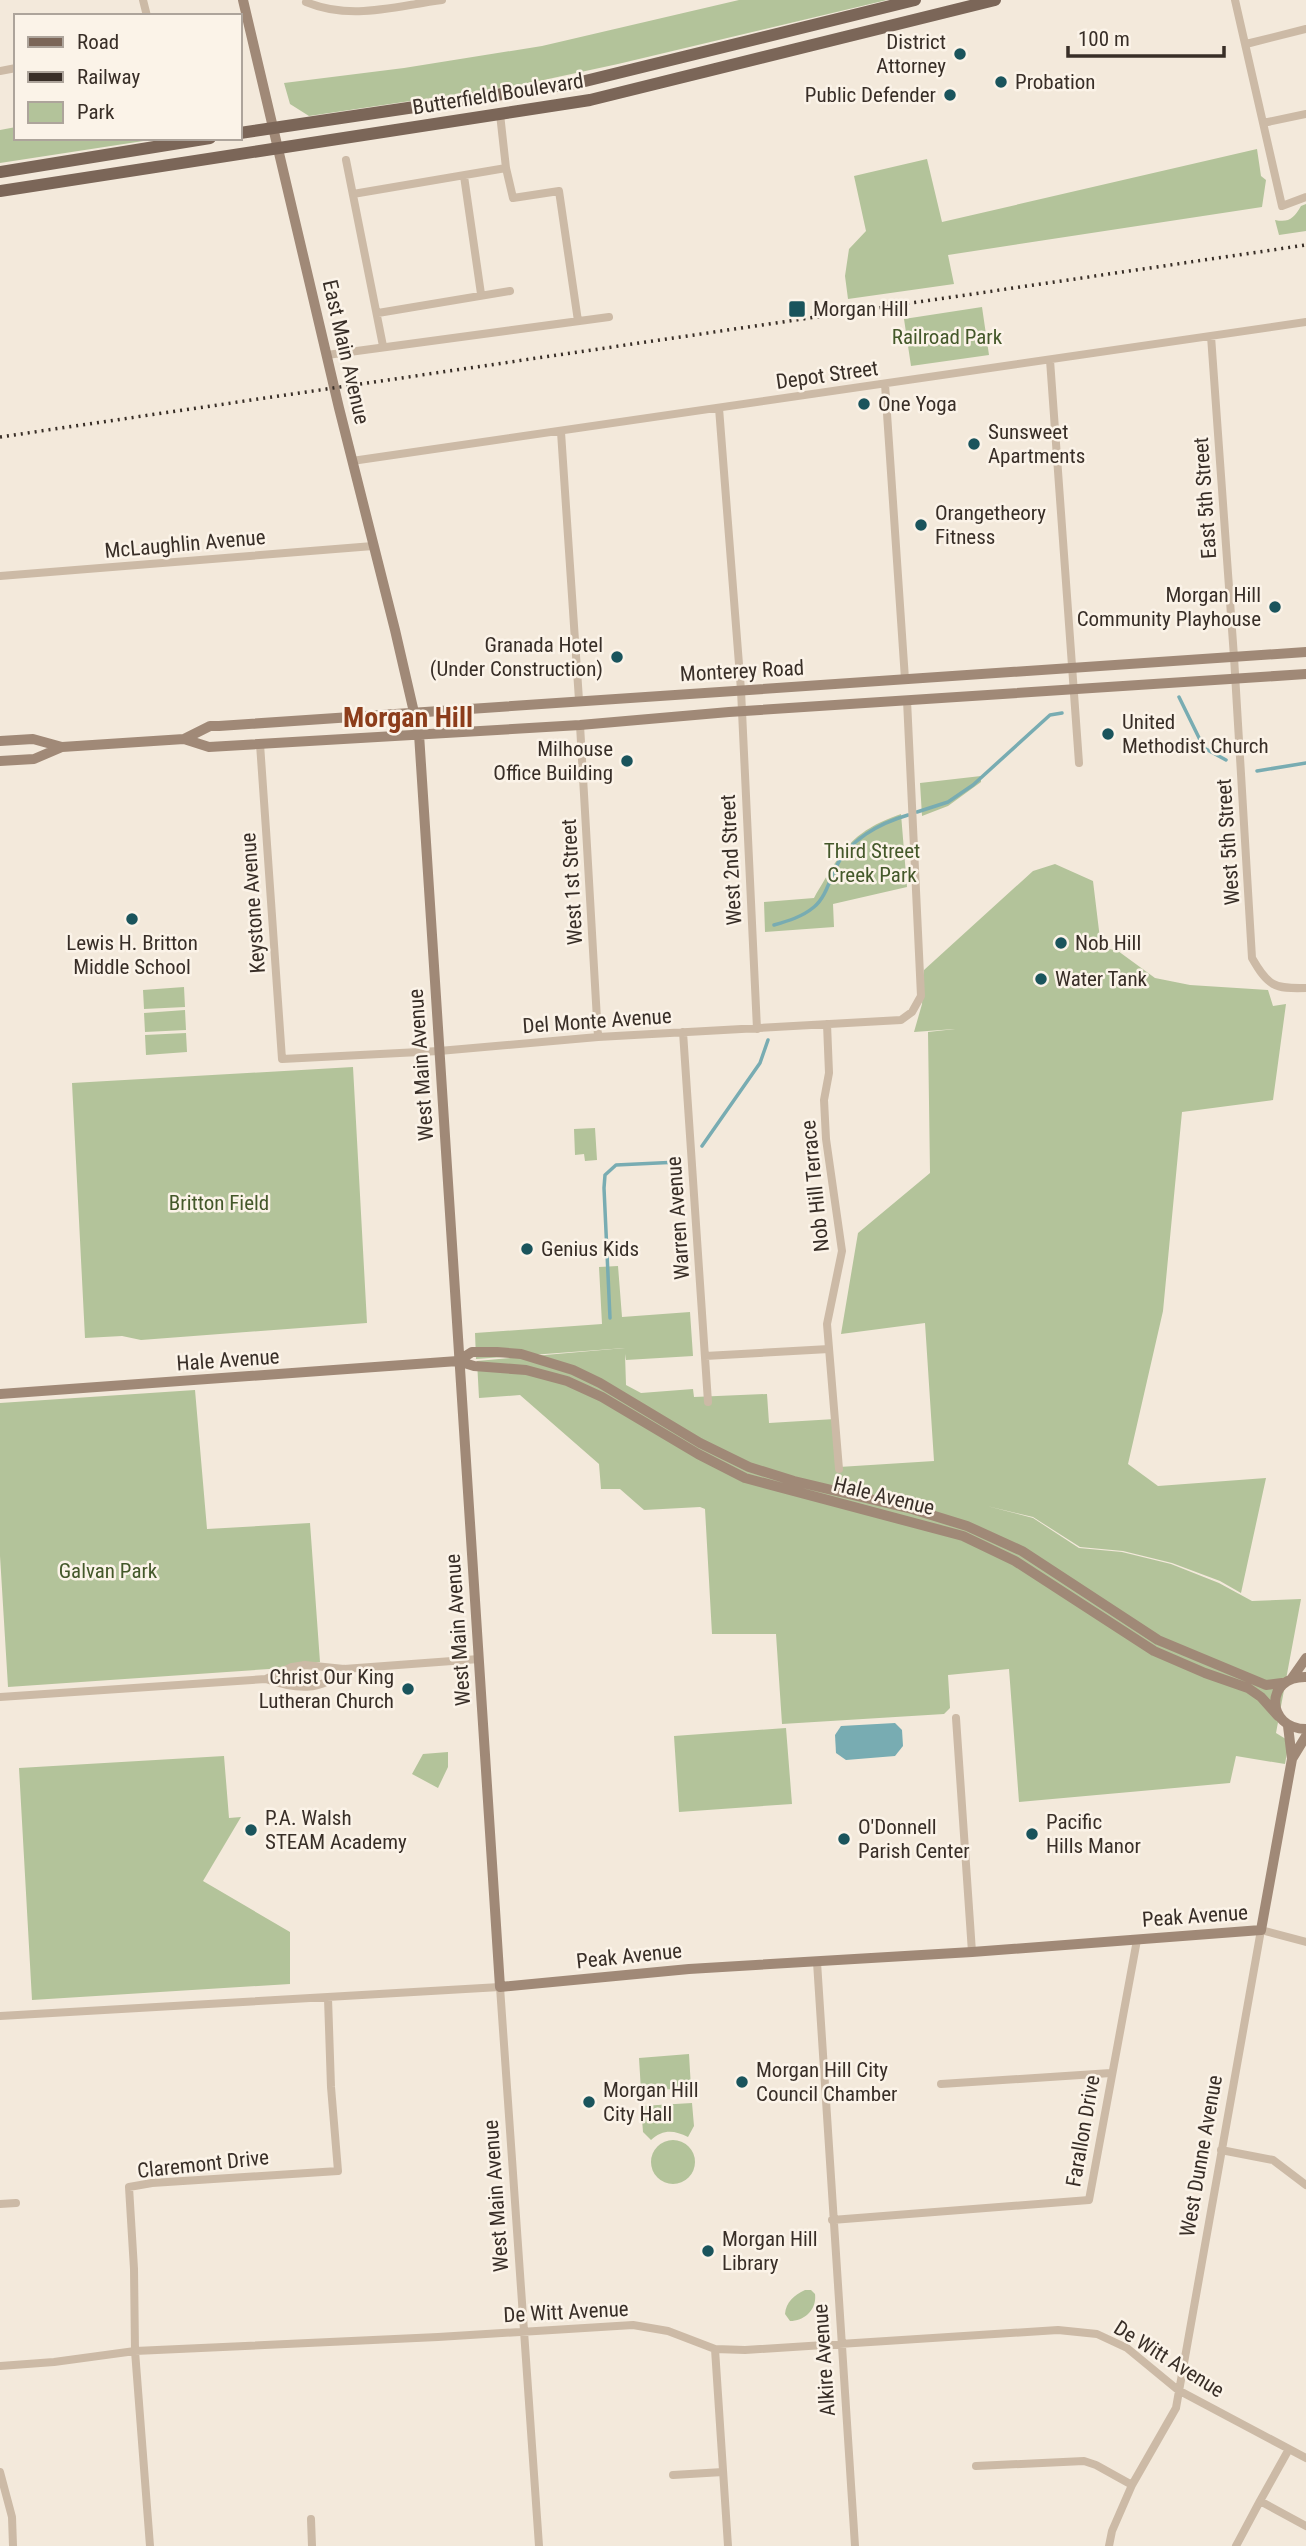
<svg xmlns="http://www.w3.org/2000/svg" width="1306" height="2546" viewBox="0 0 1306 2546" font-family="'Roboto Condensed',sans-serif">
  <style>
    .green { fill: #b3c39a }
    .water { fill: #78acb2 }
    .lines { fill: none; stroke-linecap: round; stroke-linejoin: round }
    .stream { stroke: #78acb2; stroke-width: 3.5 }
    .street { stroke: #ccbaa6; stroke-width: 8 }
    .secondary { stroke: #a08977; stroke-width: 10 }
    .primary { stroke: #7b6658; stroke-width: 12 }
    .rail { stroke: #382e27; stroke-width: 3.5; stroke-dasharray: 2 5; stroke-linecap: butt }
    .poi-dot { fill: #1a545c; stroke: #fbf3e8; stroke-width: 2.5 }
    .labels { text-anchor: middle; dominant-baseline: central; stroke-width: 5; stroke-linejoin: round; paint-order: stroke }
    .poi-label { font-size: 21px; fill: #382e27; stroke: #fbf3e8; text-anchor: start }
    .street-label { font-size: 21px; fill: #382e27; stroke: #fbf3e8 }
    .park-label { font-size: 21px; fill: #44582a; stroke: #fbf3e8 }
    .district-label { font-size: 28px; font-weight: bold; fill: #8c3d1b; stroke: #fbf3e8 }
  </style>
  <rect width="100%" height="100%" fill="#f3e9db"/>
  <path class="green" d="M 739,0 L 887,0 L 618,64 L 525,84 L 309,116 L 290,104 L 284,83 L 404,68 L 542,46 Z
    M 16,127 L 16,138 L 163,138 L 0,163 L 0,130 Z
    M 1257,149 L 1261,176 L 1266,180 L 1262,207 L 948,255 L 954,284 L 848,299 L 845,276 L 849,249 L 866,231 L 854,176 L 927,159 L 942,222 Z
    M 1306,204 L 1306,231 L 1279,235 L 1275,220 C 1289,223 1294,218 1301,206 Z
    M 982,307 L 989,355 L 911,366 L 904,319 Z
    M 981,776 L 981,782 L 948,806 L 922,816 L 920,783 Z
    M 901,814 L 907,887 L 833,904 L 834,927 L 765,932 L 764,902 L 814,898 C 841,853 849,832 901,814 Z
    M 1055,864 L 1093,881 L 1101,947 L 1118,951 L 1155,978 L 1190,985 L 1268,990 L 1273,1006 L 1286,1004 L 1273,1100 L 1182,1112 L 1163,1311 L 1128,1464 L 1158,1486 L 1266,1478 L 1241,1593 L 1220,1581 L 1172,1563 L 1123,1551 L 1080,1547 L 1033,1517 L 987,1506 L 1033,1518 L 1079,1548 L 1122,1552 L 1171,1564 L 1219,1583 L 1252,1601 L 1301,1599 L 1276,1733 L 1289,1741 L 1285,1764 L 1236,1756 L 1230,1783 L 1019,1802 L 1009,1669 L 948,1675 L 950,1708 L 944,1714 L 782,1724 L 776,1634 L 712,1634 L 705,1509 L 700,1507 L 644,1510 L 620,1489 L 601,1489 L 599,1464 L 520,1395 L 479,1398 L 477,1361 L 625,1348 L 476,1359 L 475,1333 L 602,1324 L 599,1267 L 618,1266 L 622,1317 L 690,1312 L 693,1356 L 626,1360 L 625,1354 L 626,1385 L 641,1393 L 693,1389 L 694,1397 L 767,1394 L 769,1423 L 835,1419 L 839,1467 L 934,1461 L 925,1323 L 841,1334 L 858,1233 L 930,1173 L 928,1032 L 955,1029 L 914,1032 L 922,1004 L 924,970 L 1033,871 Z
    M 184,987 L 185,1007 L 144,1009 L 143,990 Z
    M 185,1010 L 186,1030 L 145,1032 L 144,1013 Z
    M 186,1033 L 187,1052 L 146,1055 L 145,1035 Z
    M 353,1067 L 367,1323 L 141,1340 L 122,1336 L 85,1338 L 72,1083 Z
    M 595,1128 L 597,1160 L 585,1161 L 584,1154 L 575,1155 L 574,1129 Z
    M 195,1390 L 207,1529 L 310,1523 L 320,1662 L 269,1669 L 8,1687 L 0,1556 L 0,1403 Z
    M 786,1728 L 792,1804 L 679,1812 L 674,1736 Z
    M 448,1752 L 448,1767 L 438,1788 L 412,1774 L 423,1754 Z
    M 224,1756 L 229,1818 L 241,1817 L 203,1881 L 290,1932 L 290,1984 L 32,2000 L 19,1768 Z
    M 689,2054 L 691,2088 L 641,2091 L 639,2058 Z
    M 692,2103 L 694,2126 L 688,2137 C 674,2130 663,2129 651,2140 L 643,2132 L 641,2106 Z
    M651 2162a22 22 0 1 1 44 0a22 22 0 1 1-44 0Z
    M 805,2290 L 811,2290 L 815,2294 C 817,2309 805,2321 790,2321 L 785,2314 C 786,2302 794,2295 805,2290 Z"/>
  <path class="water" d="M 895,1723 L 902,1730 L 903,1746 L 895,1756 L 846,1760 L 836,1753 L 835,1735 L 841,1726 Z"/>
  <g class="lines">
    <path class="stream" d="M 1179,697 L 1204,748 L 1226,760
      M 1257,771 L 1306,763
      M 917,812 L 948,802 L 973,785 L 1050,715 L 1062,713
      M 774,925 C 788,921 802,917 814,907 C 825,898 829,882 835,869 C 848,840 880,823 908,815
      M 702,1146 L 760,1063 L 768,1040
      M 610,1318 L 604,1188 L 605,1175 L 616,1165 L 679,1162"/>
    <path class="street" d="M 143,0 L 147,16
      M 1235,0 L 1282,206 L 1306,197
      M 306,2 C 352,21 395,6 442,0
      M 1246,44 L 1306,29
      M 0,71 L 16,68
      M 500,114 L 506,168 L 513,198 L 559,191 L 578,321
      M 1263,123 L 1306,114
      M 346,160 L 383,346
      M 464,176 L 481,294
      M 353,194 L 506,168
      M 378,313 L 510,291
      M 1211,336 L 1234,657 L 1252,958 C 1268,986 1274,989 1306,988
      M 327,355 L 609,317
      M 1050,360 L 1079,763
      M 885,384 L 905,679
      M 719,408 L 741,690 L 757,1029
      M 561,432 L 579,700
      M 352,461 L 1306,322
      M 0,576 L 373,546
      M 580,725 L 598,1037
      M 260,744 L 282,1059 L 439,1051 L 598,1037 L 901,1020 L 912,1012 L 921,996 L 907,700
      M 827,1024 L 829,1073 L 824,1100 L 826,1139 L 842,1251 L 827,1324 L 839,1469
      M 683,1032 L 708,1402
      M 705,1356 L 829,1349
      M 266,1679 L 292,1667 L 305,1665 L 344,1669 L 479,1659
      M 0,1697 L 266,1679 C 294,1689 322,1693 344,1669
      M 956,1718 L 972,1952
      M 817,1962 L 855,2546
      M 0,2016 L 500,1987 L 539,2546
      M 941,2084 L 1111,2073
      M 1221,2150 L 1273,2160 L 1306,2185
      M 0,2204 L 16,2203
      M 832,2220 L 1089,2200 L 1137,1940
      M 715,2349 L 728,2546
      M 0,2366 L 54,2362 L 135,2351 L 438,2337 L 633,2325 L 668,2331 L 715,2349 L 745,2350 L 1058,2330 L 1097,2334 L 1127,2348 L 1178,2390 L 1306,2458
      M 976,2466 L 1084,2461 L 1096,2465 L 1132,2485
      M 0,2472 L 12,2517 L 13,2546
      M 673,2475 L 723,2472
      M 1260,2501 L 1289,2449
      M 311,2519 L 312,2546
      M 150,2546 L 135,2351 L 134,2269 L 129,2187 L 152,2183 L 338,2171 L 331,2087 L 328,1998
      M 1109,2546 L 1112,2531 L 1132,2485 L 1176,2408 L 1261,1930 L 1306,1942
      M 1236,2546 L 1260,2501 L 1306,2526"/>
    <path class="secondary" d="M 243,0 L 339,408 L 395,630 L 419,734 L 500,1987 L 689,1969 L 972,1952 L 1261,1930 L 1292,1759 L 1288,1726
      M 184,739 L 210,726 L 219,726 L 1306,652
      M 0,741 L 33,739 L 62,747 L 184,739 L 209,747 L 580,725 L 729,712 L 1306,674
      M 0,761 L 34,759 L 62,747
      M 458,1361 L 472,1352 L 497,1352 L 521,1354 L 573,1370 L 600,1383 L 700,1443 L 749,1467 L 794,1481 L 912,1509 L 967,1526 L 1022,1551 L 1158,1640 L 1266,1685 L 1282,1683
      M 0,1394 L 458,1361 L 474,1366 L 526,1370 L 567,1381 L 602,1397 L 698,1454 L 745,1478 L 963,1536 L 1015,1561 L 1154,1651 L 1205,1673 L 1248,1688 L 1261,1697 L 1278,1716
      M 1306,1677 C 1264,1676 1266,1729 1306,1729
      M 1292,1678 L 1306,1658
      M 1292,1759 L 1306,1736"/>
    <path class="primary" d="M 240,133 L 577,83 L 915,0
      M 0,172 L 210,138
      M 0,191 L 590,100 L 995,0"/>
    <path class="rail" d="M 0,437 L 1306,245"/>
  </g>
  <g class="poi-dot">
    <circle cx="960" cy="54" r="7"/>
    <circle cx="1001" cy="82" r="7"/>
    <circle cx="950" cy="95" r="7"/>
    <rect x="788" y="300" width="18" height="18" rx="3.5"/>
    <circle cx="864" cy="404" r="7"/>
    <circle cx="974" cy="444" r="7"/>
    <circle cx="921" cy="525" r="7"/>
    <circle cx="1275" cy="607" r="7"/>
    <circle cx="617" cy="657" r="7"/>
    <circle cx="1108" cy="734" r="7"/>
    <circle cx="627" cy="761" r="7"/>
    <circle cx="132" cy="919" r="7"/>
    <circle cx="1061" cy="943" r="7"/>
    <circle cx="1041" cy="979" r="7"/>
    <circle cx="527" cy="1249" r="7"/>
    <circle cx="408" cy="1689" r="7"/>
    <circle cx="251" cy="1830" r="7"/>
    <circle cx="1032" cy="1834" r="7"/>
    <circle cx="844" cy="1839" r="7"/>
    <circle cx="742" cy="2082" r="7"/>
    <circle cx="589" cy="2102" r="7"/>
    <circle cx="708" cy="2251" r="7"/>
  </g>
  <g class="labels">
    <g class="poi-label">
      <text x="946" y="42" text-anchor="end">District<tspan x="946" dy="24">Attorney</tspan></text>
      <text x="1015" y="82">Probation</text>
      <text x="936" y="95" text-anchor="end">Public Defender</text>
      <text x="813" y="309">Morgan Hill</text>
      <text x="878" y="404">One Yoga</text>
      <text x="988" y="432">Sunsweet<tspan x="988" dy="24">Apartments</tspan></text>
      <text x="935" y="513">Orangetheory<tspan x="935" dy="24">Fitness</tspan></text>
      <text x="1261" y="595" text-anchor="end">Morgan Hill<tspan x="1261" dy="24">Community Playhouse</tspan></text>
      <text x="603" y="645" text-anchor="end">Granada Hotel<tspan x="603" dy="24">(Under Construction)</tspan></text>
      <text x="1122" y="722">United<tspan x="1122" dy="24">Methodist Church</tspan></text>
      <text x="613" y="749" text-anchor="end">Milhouse<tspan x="613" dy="24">Office Building</tspan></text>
      <text x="132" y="943" text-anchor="middle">Lewis H. Britton<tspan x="132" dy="24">Middle School</tspan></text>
      <text x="1075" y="943">Nob Hill</text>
      <text x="1055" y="979">Water Tank</text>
      <text x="541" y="1249">Genius Kids</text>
      <text x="394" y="1677" text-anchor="end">Christ Our King<tspan x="394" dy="24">Lutheran Church</tspan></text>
      <text x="265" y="1818">P.A. Walsh<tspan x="265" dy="24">STEAM Academy</tspan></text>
      <text x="1046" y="1822">Pacific<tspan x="1046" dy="24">Hills Manor</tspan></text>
      <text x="858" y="1827">O'Donnell<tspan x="858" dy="24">Parish Center</tspan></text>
      <text x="756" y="2070">Morgan Hill City<tspan x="756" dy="24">Council Chamber</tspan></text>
      <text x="603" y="2090">Morgan Hill<tspan x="603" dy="24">City Hall</tspan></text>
      <text x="722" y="2239">Morgan Hill<tspan x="722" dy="24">Library</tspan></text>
    </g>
    <g class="street-label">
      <text transform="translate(498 94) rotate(-9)">Butterfield Boulevard</text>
      <text transform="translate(346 352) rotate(77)">East Main Avenue</text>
      <text transform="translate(827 375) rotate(-8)">Depot Street</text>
      <text transform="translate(1205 498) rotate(-94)">East 5th Street</text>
      <text transform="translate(185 544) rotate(-5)">McLaughlin Avenue</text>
      <text transform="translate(742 671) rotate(-3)">Monterey Road</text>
      <text transform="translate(1228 842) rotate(-94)">West 5th Street</text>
      <text transform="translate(731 860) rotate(-93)">West 2nd Street</text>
      <text transform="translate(572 882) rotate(-93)">West 1st Street</text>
      <text transform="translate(253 903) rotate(-94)">Keystone Avenue</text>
      <text transform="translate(597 1021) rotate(-4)">Del Monte Avenue</text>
      <text transform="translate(421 1065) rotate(-94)">West Main Avenue</text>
      <text transform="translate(815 1186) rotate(-96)">Nob Hill Terrace</text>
      <text transform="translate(678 1218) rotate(-94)">Warren Avenue</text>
      <text transform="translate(228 1360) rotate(-4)">Hale Avenue</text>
      <text transform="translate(884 1496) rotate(14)">Hale Avenue</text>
      <text transform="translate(458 1630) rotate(-94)">West Main Avenue</text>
      <text transform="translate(1195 1916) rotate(-4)">Peak Avenue</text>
      <text transform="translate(629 1956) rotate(-6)">Peak Avenue</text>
      <text transform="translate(1083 2131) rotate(-80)">Farallon Drive</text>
      <text transform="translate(1201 2156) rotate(-80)">West Dunne Avenue</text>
      <text transform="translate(203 2164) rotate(-6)">Claremont Drive</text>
      <text transform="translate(496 2196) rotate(-94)">West Main Avenue</text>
      <text transform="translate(566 2312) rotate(-3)">De Witt Avenue</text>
      <text transform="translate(1169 2359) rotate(32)">De Witt Avenue</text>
      <text transform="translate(824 2360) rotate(-94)">Alkire Avenue</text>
    </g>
    <g class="park-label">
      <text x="947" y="337">Railroad Park</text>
      <text x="872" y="851">Third Street<tspan x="872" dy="24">Creek Park</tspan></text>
      <text x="219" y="1203">Britton Field</text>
      <text x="108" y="1571">Galvan Park</text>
    </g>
    <g class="district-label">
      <text x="408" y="717">Morgan Hill</text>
    </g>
  </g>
  <rect x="14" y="14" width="228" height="126" fill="#fbf3e8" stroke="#ada49b" stroke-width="2"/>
  <rect x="28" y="37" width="35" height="10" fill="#7b6658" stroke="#ada49b" stroke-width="2"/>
  <text x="77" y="49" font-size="21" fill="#382e27">Road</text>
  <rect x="28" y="72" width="35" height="10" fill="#382e27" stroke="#ada49b" stroke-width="2"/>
  <text x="77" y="84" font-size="21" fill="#382e27">Railway</text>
  <rect x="28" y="102" width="35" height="21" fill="#b3c39a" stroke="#ada49b" stroke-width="2"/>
  <text x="77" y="119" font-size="21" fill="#382e27">Park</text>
  <path d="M1068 46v10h156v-10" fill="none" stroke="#382e27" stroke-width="3.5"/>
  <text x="1078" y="46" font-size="21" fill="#382e27" stroke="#fbf3e8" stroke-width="5" paint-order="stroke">100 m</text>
</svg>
